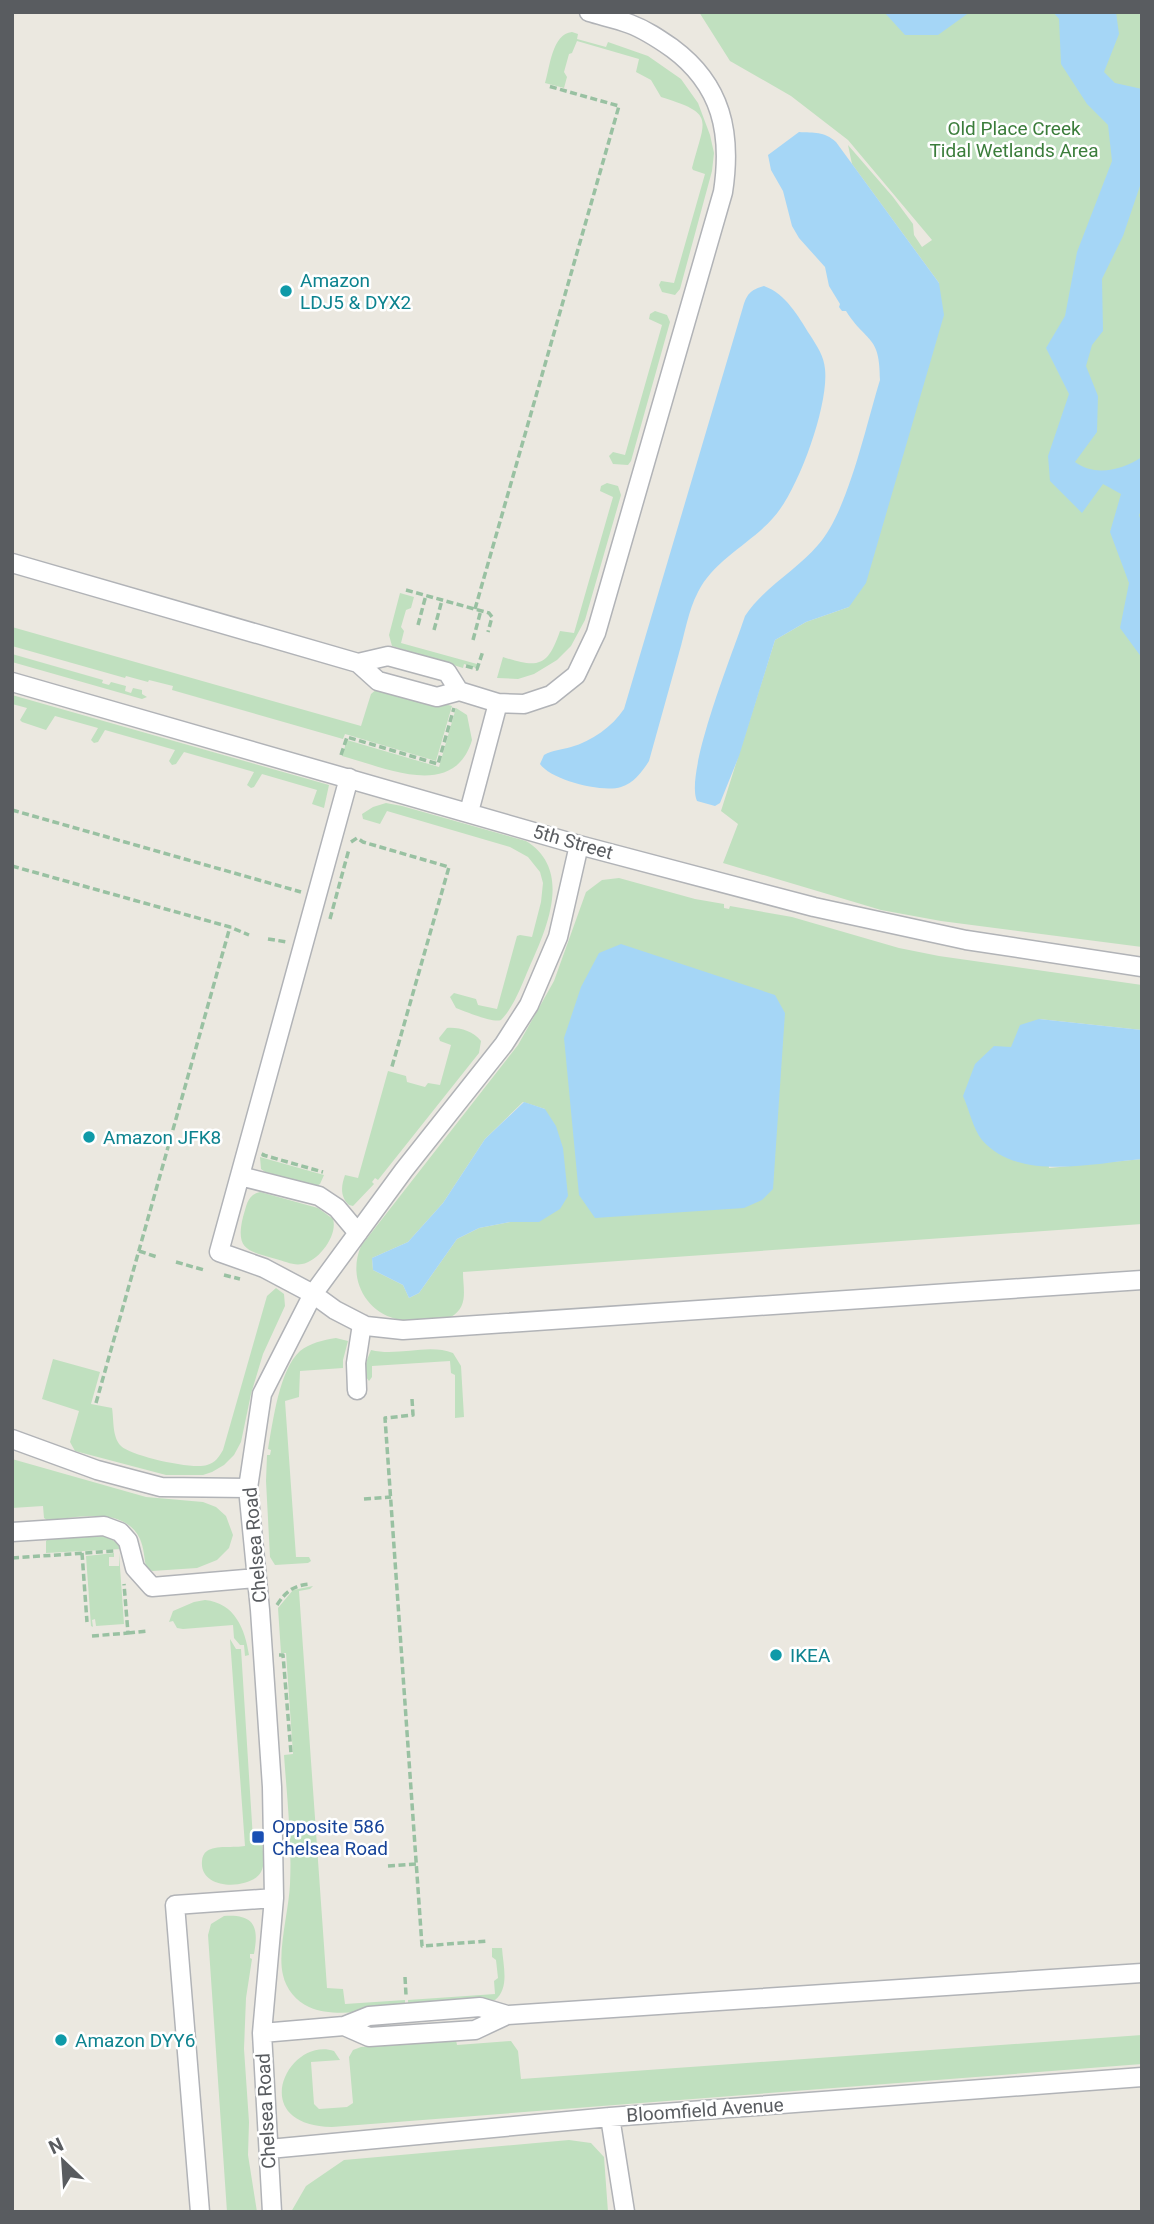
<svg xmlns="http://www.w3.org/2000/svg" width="1154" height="2224" viewBox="0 0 1154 2224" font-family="Roboto,sans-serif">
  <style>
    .green { fill: #c0e0bf; fill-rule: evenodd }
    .water { fill: #a5d6f6 }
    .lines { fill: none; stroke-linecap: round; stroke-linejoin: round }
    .minor-casing { stroke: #b1b3b7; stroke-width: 21 }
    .path { stroke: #99c1a2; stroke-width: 3.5; stroke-dasharray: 7 3.5; stroke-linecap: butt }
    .minor { stroke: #fff; stroke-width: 18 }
    .culture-dot { fill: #0f9aa8; stroke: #fff; stroke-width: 2.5 }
    .transit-dot { fill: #1a4fb4; stroke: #fff; stroke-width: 2.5 }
    .labels { text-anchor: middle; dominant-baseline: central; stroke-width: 5; stroke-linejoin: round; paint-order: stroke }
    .park-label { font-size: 19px; fill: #3b7d3b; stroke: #fff }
    .culture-label { font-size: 19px; fill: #0d838f; stroke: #fff; text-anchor: start }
    .street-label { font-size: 19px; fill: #595c60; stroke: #fff }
    .transit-label { font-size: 19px; fill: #164399; stroke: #fff; text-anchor: start }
  </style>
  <rect width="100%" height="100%" fill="#ebe8e0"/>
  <path class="green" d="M 699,12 L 1142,12 L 1142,947 L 941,921 L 881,910 L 723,863 L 738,824 L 721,811 L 775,640 L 806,622 L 849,607 L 939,283 L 852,164 L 848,145 L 893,197 L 913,224 L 914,235 L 922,247 L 932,240 L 848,140 L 791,96 L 730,61 Z
    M 572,32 L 578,34 L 577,39 L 606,47 L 608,42 L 648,56 L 681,79 L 698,103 L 710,135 L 714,153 L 712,171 L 680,289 L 675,295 L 662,292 L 659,285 L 661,281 L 674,283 L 705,174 L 693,170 L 692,168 C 705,118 716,114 661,97 L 651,80 L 636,72 L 639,59 L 577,41 L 572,53 L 569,54 L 564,72 L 567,77 L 564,88 L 545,83 C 550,67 552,34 572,32 Z
    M 655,311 L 667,315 L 670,322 L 631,461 L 628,465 L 613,464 L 609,456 L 613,452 L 625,455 L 662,325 L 649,319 L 650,314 Z
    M 607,483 L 618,486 L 621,495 L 585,620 L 571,646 L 557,660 L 534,674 L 518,679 L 497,678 L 503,657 C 539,669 548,666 560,631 L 574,633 L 613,497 L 600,491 L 601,486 Z
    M 400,593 L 414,597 L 411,608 L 406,610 L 401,627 L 404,631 L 401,643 L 477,664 L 476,668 L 464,664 L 463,668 L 392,646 L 389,635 Z
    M 12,627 L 361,726 L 371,694 L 378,688 L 410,694 L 452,706 L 436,761 L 345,734 L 343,739 L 172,690 L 173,686 L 149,680 L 148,682 L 126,676 L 125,678 L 12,646 Z
    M 12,654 L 103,680 L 102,683 L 109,685 L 111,682 L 126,686 L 125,691 L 131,693 L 133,688 L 142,690 L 142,694 L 147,697 L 142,699 L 12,662 Z
    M 12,695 L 329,785 L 324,808 L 312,804 L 317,790 L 262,774 L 254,787 L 251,788 L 247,785 L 254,772 L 184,752 L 176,764 L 172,765 L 169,761 L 175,750 L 105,730 L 98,742 L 94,743 L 91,740 L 98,728 L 55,716 L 46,730 L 22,722 L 20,720 L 27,708 L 12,704 Z
    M 456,708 L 467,715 L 472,740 C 454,801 384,767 342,756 L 347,740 L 439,767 Z
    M 386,803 L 402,806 L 526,841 C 573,870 547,928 529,968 C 522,984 514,1007 501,1020 C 492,1023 467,1012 456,1008 L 450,997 L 454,993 L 476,999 L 478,1005 L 497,1009 L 517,936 L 520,935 L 532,937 L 541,902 L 543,883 L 540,872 L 528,857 L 510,847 L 387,811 L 380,824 L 363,819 L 362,814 L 373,807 Z
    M 619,878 L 695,899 L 724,904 L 724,908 L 729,909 L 730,906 L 792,917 L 899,948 L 939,956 L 1142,985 L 1142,1030 L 1039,1019 L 1049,1168 L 1142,1159 L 1142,1224 L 463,1272 C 463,1290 469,1306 451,1317 C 436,1320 411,1323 396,1319 C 363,1310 348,1276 361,1246 L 518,1045 L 554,981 L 586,892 L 602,880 ZM 523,1102 L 545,1109 L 539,1222 L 510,1222 L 479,1228 L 457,1239 L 419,1293 L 409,1298 L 403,1285 L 373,1270 L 372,1258 L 408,1242 L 443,1203 L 485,1139 Z
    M 447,1028 C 459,1027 473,1031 481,1041 L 479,1053 L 378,1180 L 375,1178 L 372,1182 L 374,1184 L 353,1206 L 349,1205 C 340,1197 341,1186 345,1175 L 358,1178 L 388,1071 L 406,1076 L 407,1082 L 425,1087 L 428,1083 L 440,1085 L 451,1045 L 440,1041 L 439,1038 Z
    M 260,1157 L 324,1175 L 320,1184 L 315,1187 L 268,1174 L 261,1169 Z
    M 260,1192 L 318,1208 L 333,1219 C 338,1235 319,1261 302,1264 C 294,1266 284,1261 276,1259 C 248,1251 235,1250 243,1217 C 247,1205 247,1195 260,1192 Z
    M 276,1288 L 284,1294 L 285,1306 L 263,1354 L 251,1394 L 241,1442 L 234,1455 L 224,1465 L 212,1472 L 203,1475 L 166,1475 L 75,1451 L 70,1442 L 79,1411 L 42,1399 L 53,1359 L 100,1372 L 91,1404 L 112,1408 C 114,1420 112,1437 121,1446 C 131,1456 193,1470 207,1465 C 215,1463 219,1457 223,1450 L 267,1296 Z
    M 336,1338 L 348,1341 L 343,1360 L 343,1368 L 300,1371 L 299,1397 L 285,1401 L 296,1557 L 309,1557 L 311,1561 L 308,1563 L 275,1565 L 270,1557 L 266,1481 L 267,1455 L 270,1455 L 271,1450 L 268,1449 C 273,1422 279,1370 300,1351 C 310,1343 323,1340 336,1338 Z
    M 371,1350 C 398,1357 428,1343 453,1353 L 461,1366 L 464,1417 L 455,1418 L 455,1375 L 451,1373 L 450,1361 L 372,1366 L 372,1377 L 369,1381 C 361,1372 367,1360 371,1350 Z
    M 12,1459 L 146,1497 L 203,1502 L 216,1507 L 226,1516 L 233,1535 L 229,1548 L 217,1560 L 197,1568 L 152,1571 L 146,1567 C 144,1557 144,1548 140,1539 C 124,1505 77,1518 47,1520 L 44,1518 L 43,1506 L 12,1508 Z
    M 105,1536 L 116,1542 L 122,1549 L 46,1553 L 46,1541 L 48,1539 Z
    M 114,1553 L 114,1557 L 109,1557 L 109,1566 L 119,1566 L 119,1553 L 124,1624 L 96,1626 L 95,1619 L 92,1620 L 93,1627 L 91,1626 L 86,1556 Z
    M 313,1586 L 310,1589 L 299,1591 L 327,1988 L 343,1989 L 345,2004 L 405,2000 L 405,2007 C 378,2009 334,2019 309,2007 C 296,2001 286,1989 283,1975 C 277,1952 289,1910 290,1884 C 292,1841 287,1798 284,1755 L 293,1754 L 286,1653 L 281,1653 L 278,1608 L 293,1590 Z
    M 205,1600 C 235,1603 245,1629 249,1655 L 245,1656 L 244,1645 L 240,1645 L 234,1638 L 233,1625 L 183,1629 L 177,1628 L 173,1621 L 169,1622 L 173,1611 L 194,1602 Z
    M 230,1639 L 236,1649 L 241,1649 L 253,1839 L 262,1839 C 262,1849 266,1863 261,1872 C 251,1890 199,1891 202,1861 C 202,1857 204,1853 207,1851 C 215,1845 235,1848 245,1846 Z
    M 224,1916 C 255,1914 259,1927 254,1954 L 250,1954 L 250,1958 L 252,1959 L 246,1998 L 244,2049 L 249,2122 L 248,2155 L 257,2212 L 227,2212 L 208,1935 L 211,1924 Z
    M 492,1948 L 502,1948 C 503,1965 510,1988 495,2000 L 408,2007 L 408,2000 L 495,1994 L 494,1981 L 498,1978 L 496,1960 L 492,1957 Z
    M 1142,2035 L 1142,2064 L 332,2127 C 245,2125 288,2036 334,2051 L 340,2060 L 311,2062 L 314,2104 L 319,2109 L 347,2107 L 353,2103 L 349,2057 L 353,2050 L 361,2047 L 456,2040 L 457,2045 L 511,2041 L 518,2051 L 521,2079 Z
    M 569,2140 L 591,2143 L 604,2157 L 608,2212 L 291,2212 L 306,2186 L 344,2160 Z"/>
  <path class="water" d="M 884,12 L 970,12 L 938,35 L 905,35 Z
    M 1053,12 L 1116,12 L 1119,34 L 1104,72 L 1115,83 L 1142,89 L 1142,180 L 1123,236 L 1102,279 L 1103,331 L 1092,345 L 1086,366 L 1098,396 L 1097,432 L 1075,462 C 1095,477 1122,470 1142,457 L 1142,509 L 1139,515 L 1142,525 L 1142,658 L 1120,628 L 1129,583 L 1110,532 L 1121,494 L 1103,484 L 1082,513 L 1050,481 L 1048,456 L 1069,394 L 1046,348 L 1065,316 L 1077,252 L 1112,161 L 1108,125 L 1087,104 L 1061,64 L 1059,19 Z
    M 799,132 C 814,133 824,131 836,142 L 939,283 L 944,315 L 866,583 L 849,607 L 806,622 L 775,640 L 739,756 L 720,803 L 715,806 L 697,801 C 684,772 734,650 745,616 C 764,587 796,571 818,545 C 848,512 866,425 880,380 C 880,334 867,344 846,311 L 842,311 L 839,307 L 840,304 L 829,286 L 825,267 L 799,238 L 792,226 L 783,191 L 771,170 L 768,155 Z
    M 764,286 C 786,294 798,316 810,335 C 817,346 824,356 825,369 C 829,405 798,491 773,518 C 750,544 714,560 698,592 C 688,611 685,633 679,653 C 669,689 659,725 649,761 C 642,772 634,783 621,787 C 602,793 551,780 540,764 L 544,755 C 553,750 561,750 571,747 C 592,741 612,727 624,709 L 743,307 C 747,294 750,290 764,286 Z
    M 621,944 L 775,995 L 785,1013 L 773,1189 L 762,1200 L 744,1208 L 595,1218 L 579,1195 L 564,1038 L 581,987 L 599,953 Z
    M 1039,1019 L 1142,1030 L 1142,1159 C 1094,1163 1018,1182 982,1140 C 973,1129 969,1109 963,1096 L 975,1064 L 994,1046 L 1011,1047 L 1020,1025 Z
    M 524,1102 L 545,1109 L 556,1126 L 563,1148 L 568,1196 L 560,1209 L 539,1222 L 510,1222 L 479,1228 L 457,1239 L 419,1293 L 409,1298 L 403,1285 L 373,1270 L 372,1258 L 408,1242 L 443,1203 L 485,1139 Z"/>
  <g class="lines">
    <g class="minor-casing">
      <path id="minor" d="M 12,563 L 358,663 L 378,681 L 437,697 L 459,691 L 498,703 L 524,704 L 551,695 L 576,675 L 596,633 L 723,192 C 732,133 722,85 672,48 C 659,39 646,30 630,24 C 617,19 602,16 589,12
        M 358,663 L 388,656 L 447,672 L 459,691
        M 12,682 L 579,845 L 814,907 L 966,940 L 1142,967
        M 349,778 L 219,1252 L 264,1268 L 313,1294 L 335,1310 L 366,1326 L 403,1330 L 1142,1280
        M 469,812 L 498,703
        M 240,1176 L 319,1196 L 337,1208 L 358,1233
        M 357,1390 L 356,1363 L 362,1324
        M 12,1439 L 97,1470 L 161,1487 L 248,1488
        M 12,1532 L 104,1526 L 120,1532 L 128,1541 L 135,1568 L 152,1587 L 257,1578
        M 344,2026 L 369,2037 L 475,2030 L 507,2015
        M 262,2033 L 344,2026 L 369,2016 L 480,2007 L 507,2015 L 1142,1973
        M 610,2117 L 625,2212
        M 269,2149 L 610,2117 L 1142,2077
        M 200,2212 L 175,1905 L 274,1898
        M 272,2212 L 262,2033 L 274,1898 L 272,1787 L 260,1610 L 248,1488 L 262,1394 L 313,1294 L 404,1170 L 504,1044 L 529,1005 L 558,937 L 579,845"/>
    </g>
    <path class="path" d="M 406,590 L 489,613 L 492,617 L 488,632
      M 475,609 L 619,106 L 548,86
      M 418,625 L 426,595
      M 434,630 L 442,600
      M 473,640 L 481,610
      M 466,666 L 477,669 L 483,651
      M 341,755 L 347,737 L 438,764 L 454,708
      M 12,810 L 301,892
      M 351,842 L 357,838 L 363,842 L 449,867 L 391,1070
      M 12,866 L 230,927 L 249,935
      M 330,919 L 349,849
      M 268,939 L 287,942
      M 264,1153 L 263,1155 L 323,1172
      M 139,1251 L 157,1257
      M 176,1262 L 204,1270
      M 224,1275 L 240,1279
      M 412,1399 L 413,1415 L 385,1418 L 422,1946 L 488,1941
      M 96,1403 L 230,927
      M 364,1499 L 391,1497
      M 82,1553 L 87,1622
      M 12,1558 L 115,1551
      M 277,1605 C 286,1591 294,1585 311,1584
      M 128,1633 L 148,1631
      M 92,1636 L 128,1633 L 124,1584
      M 279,1655 L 283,1655 L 291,1753
      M 388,1866 L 416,1864
      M 405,1977 L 406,1995"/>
    <use href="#minor" class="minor"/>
  </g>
  <g class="culture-dot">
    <circle cx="286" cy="291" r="7"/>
    <circle cx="89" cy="1137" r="7"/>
    <circle cx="776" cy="1655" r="7"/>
    <circle cx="61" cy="2040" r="7"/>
  </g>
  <rect class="transit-dot" x="251" y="1830" width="14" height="14" rx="3.5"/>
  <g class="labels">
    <g class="park-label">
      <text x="1014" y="128">Old Place Creek<tspan x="1014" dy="22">Tidal Wetlands Area</tspan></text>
    </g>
    <g class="culture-label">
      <text x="300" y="280">Amazon<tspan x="300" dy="22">LDJ5 &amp; DYX2</tspan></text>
      <text x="103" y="1137">Amazon JFK8</text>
      <text x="790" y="1655">IKEA</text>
      <text x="75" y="2040">Amazon DYY6</text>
    </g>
    <g class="street-label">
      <text transform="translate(573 842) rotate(16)">5th Street</text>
      <text transform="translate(255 1545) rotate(-95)">Chelsea Road</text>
      <text transform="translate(705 2110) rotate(-4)">Bloomfield Avenue</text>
      <text transform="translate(266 2111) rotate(-93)">Chelsea Road</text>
    </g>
    <g class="transit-label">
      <text x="272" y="1826">Opposite 586<tspan x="272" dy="22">Chelsea Road</tspan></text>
    </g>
  </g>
  <rect width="1154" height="2224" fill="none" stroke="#595c60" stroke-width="28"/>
  <g transform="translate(63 2161) rotate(335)" stroke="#ffffff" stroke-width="5" paint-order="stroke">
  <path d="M0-5L12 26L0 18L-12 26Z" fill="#595c60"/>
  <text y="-10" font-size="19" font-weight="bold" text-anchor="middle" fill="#595c60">N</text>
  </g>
</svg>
